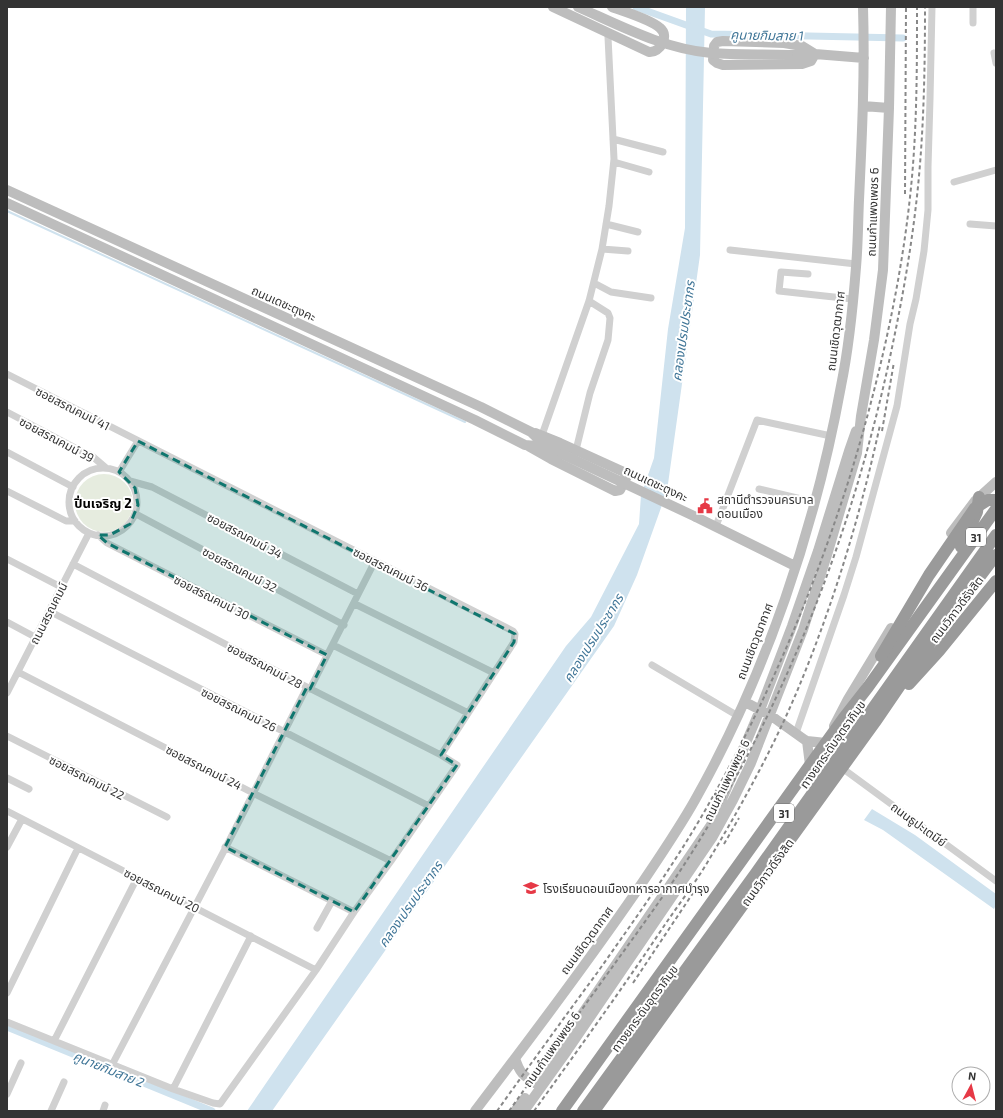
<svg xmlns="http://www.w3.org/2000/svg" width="1003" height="1118" viewBox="0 0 1003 1118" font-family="'Exo 2','Noto Sans Thai',sans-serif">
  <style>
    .green { fill: #e6ecdf }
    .water { fill: #cfe2ee }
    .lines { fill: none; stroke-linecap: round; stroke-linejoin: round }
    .stream { stroke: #cfe2ee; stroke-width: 2 }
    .canal { stroke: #cfe2ee; stroke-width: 7 }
    .street { stroke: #d0d0d0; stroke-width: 7 }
    .secondary { stroke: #bdbdbd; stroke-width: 10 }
    .highway { stroke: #9a9a9a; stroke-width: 12 }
    .rail { stroke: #888; stroke-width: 2; stroke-dasharray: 4 3; stroke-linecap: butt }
    .secondary-bridge { stroke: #bdbdbd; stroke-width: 10 }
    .highway-bridge { stroke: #9a9a9a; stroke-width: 12 }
    .marked { fill: #0f766e; fill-opacity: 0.2; stroke: #0f766e; stroke-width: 3; stroke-dasharray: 8 5; stroke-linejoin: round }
    .labels { text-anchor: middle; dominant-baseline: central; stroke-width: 4; stroke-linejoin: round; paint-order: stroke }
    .shield { fill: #fff; stroke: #707070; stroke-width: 1 }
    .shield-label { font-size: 11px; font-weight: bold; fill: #333 }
    .street-label { font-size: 12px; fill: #333; stroke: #fff }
    .poi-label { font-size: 12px; fill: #333; stroke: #fff; text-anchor: start }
    .water-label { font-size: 13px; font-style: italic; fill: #3f7597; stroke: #fff }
    .neighbourhood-label { font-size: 13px; font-weight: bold; fill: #000; stroke: #fff }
  </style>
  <rect width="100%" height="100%" fill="#fff"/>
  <path class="green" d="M75 503a29 29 0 1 1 58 0a29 29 0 1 1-58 0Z"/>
  <path class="water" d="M 686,7 L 705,7 L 700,255 L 667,491 L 637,575 L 614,626 L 272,1111 L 247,1111 L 566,646 L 591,617 L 639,524 L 641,495 L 654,458 L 668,329 L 685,228 Z
    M 872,809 L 915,835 L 996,894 L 996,905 L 994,909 L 883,830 L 864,820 Z"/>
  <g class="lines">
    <path class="stream" d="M 7,211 L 465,422"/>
    <path class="canal" d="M 636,7 L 711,34 L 903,38
      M 7,1027 L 212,1111"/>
    <path class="street" d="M 973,7 L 973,23
      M 994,53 L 996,63
      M 613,139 L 663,152
      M 614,162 L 649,172
      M 954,182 L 996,170
      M 606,224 L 638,232
      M 970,224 L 996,226
      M 602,249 L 628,251
      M 730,250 L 856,264
      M 808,274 L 781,272 L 779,291 L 852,299
      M 594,283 L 611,292 L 651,298
      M 7,374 L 513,631 L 515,634 L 514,642 L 441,755
      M 7,412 L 81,451 L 92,456 L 106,468
      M 542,435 L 589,301 L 602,249 L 609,206 L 614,159 L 608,37
      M 576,450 L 590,393 L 608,340 L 610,318 L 608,313 L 589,301
      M 7,452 L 73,487
      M69 502a34 34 0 1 1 68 0a34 34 0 1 1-68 0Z
      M 119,472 L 138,441
      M 130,481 L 152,487 L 358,594
      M 759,489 L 814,502
      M 7,491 L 66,521 L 75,521
      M 136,514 L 344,625
      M 716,526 L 757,420 L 831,436
      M 98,535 L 107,543 L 327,655
      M 7,559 L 61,587
      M 355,604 L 494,673
      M 49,611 L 429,806
      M 7,622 L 35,637
      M 333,645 L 468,713
      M 652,665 L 738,716
      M 18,672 L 253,793 L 391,861
      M 310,689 L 375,561
      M 7,693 L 89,533
      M 796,733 L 844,595 L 856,557 L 897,406 L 910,324 L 916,299 L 924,251 L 928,210 L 928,167 L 930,99 L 932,7
      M 7,736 L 167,817
      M 842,768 L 996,881
      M 7,778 L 29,789
      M 7,811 L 316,970
      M 7,847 L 22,819
      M 225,847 L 354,912
      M 317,928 L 332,901
      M 7,993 L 78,848
      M 7,1022 L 173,1089 L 213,1103 L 220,1104 L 316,970 L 354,912 L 391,861 L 457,765 L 441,755 L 307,687 L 73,564
      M 54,1041 L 137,878
      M 112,1065 L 227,845 L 307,687
      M 173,1089 L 251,936
      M 7,1094 L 21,1063
      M 51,1111 L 64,1082
      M 103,1111 L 105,1105"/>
    <path class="secondary" d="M 553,7 L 649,52 C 660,53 670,36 660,28 C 650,19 625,12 612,7
      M 723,41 L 784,43 L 802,46 L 815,54 L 811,61 L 802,64 L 723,65 L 717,63 L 713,60 L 714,46 L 717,42 Z
      M 788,55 L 815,54 L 864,58
      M 863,106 L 889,108
      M 7,190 L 481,407 L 531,432 L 547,447 L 562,454
      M 7,203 L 475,420 L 525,445 L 547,447
      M 528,446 L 551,459 L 615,491 L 620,490 L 627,476 L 626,473 L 560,443 L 535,433
      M 696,517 L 795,566
      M 951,533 L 975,501 L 996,482
      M 745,702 L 770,715 L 805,740 L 807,741 L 810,765
      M 834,726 L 848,699 L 891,628
      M 807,741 L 826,743
      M 515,1058 C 519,1071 523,1078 537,1082
      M 535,1083 L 711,825 L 760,710 L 792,626 L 818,551 L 849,451 L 856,431
      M 475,1111 C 530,1039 585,966 636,892 C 656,862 677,832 695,800 C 766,674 815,529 841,386 C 849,347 853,306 856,267 C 858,245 858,222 859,200 C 862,136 865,72 863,7
      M 515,1111 L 525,1098
      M 524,1111 L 567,1051 L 712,838 L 733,800 L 751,763 L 803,630 L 827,555 L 857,453 L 861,416 L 874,340 L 883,270 L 889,108 L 891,7"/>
    <path class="highway" d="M 961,547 L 977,512 L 979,497
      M 909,684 L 939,651 L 996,581
      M 562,1111 L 843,719 L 868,687 L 996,509
      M 583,1111 L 756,873 L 996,535
      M 594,1111 L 875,722 L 918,659 L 996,555"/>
    <path class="rail" d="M 905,194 L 906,7
      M 882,431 L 894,362
      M 724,844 L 739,818
      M 633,983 L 693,893
      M 497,1111 C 530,1065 563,1019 597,973 C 635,919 674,865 707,807 C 768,700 814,590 851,473 C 880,377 903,277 912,177 C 917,120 917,64 917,7
      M 509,1111 C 542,1065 575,1019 608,973 C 636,934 665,895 691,854 C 790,696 857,520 894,338 C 905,285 914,231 919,176 C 924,120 925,64 925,7
      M 534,1111 C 578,1050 622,989 664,926 C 679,904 696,882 710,858 C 741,806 771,752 795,696 C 832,609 860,517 880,425"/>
    <path class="secondary-bridge" d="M 578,7 C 621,26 664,49 711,53 C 737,55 763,54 788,55
      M 562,454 L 696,517"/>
    <path class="highway-bridge" d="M 881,656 L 929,575 L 975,508 L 988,500 L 996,500"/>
  </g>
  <path class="marked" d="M 138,441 L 515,634 L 514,642 L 441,755 L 457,765 L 354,912 L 225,847 L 307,687 L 310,689 L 327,655 L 107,543 L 98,535 L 110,535 L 130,524 L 138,505 L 135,488 L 119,472 Z"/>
  <defs>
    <g id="civic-bare" transform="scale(1.2)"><path d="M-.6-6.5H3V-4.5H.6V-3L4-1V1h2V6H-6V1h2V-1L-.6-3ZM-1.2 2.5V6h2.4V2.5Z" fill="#e63946" stroke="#fff" stroke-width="2.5" paint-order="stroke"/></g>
    <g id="school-bare" transform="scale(1.2)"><path d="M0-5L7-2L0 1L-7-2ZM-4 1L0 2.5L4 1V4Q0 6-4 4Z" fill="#e63946" stroke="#fff" stroke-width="2.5" paint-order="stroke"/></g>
  </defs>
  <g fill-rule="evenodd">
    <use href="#civic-bare" x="705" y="506"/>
    <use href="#school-bare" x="531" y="888"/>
  </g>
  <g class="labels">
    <g class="shield">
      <rect x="966" y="528" width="20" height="18" rx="3"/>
      <rect x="774" y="804" width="20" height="18" rx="3"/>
    </g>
    <g class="shield-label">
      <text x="976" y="537">31</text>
      <text x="784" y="813">31</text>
    </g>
    <g class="street-label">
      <text transform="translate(872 212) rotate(-88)">ถนนกำแพงเพชร 6</text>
      <text transform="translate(284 303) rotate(24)">ถนนเดชะตุงคะ</text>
      <text transform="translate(835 331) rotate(-83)">ถนนเชิดวุฒากาศ</text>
      <text transform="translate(73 408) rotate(27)">ซอยสรณคมน์ 41</text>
      <text transform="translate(57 439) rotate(28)">ซอยสรณคมน์ 39</text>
      <text transform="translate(656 483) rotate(25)">ถนนเดชะตุงคะ</text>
      <text transform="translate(245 535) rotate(28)">ซอยสรณคมน์ 34</text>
      <text transform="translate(240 569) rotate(28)">ซอยสรณคมน์ 32</text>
      <text transform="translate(391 569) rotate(27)">ซอยสรณคมน์ 36</text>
      <text transform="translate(212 597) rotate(27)">ซอยสรณคมน์ 30</text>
      <text transform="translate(956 609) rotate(-53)">ถนนวิภาวดีรังสิต</text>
      <text transform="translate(48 613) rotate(-63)">ถนนสรณคมน์</text>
      <text transform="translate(754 641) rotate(-69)">ถนนเชิดวุฒากาศ</text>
      <text transform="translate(265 665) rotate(28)">ซอยสรณคมน์ 28</text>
      <text transform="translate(239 709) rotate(27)">ซอยสรณคมน์ 26</text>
      <text transform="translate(832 744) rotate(-55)">ทางยกระดับอุตราภิมุข</text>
      <text transform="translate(204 767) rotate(27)">ซอยสรณคมน์ 24</text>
      <text transform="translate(87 777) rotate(27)">ซอยสรณคมน์ 22</text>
      <text transform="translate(726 780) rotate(-64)">ถนนกำแพงเพชร 6</text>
      <text transform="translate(919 824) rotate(36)">ถนนธูปะเตมีย์</text>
      <text transform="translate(767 872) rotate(-54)">ถนนวิภาวดีรังสิต</text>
      <text transform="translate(162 890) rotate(27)">ซอยสรณคมน์ 20</text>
      <text transform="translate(586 940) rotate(-54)">ถนนเชิดวุฒากาศ</text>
      <text transform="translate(644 1008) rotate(-54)">ทางยกระดับอุตราภิมุข</text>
      <text transform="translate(551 1049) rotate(-55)">ถนนกำแพงเพชร 6</text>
    </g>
    <g class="poi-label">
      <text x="717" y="499">สถานีตำรวจนครบาล<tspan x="717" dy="14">ดอนเมือง</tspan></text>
      <text x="543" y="888">โรงเรียนดอนเมืองทหารอากาศบำรุง</text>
    </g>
    <g class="water-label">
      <text transform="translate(767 35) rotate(1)">คูนายกิมสาย 1</text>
      <text transform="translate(683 331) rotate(-82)">คลองเปรมประชากร</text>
      <text transform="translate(593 638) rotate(-58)">คลองเปรมประชากร</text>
      <text transform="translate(410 904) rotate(-55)">คลองเปรมประชากร</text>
      <text transform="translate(109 1069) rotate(22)">คูนายกิมสาย 2</text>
    </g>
    <g class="neighbourhood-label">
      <text x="103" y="503">ปิ่นเจริญ 2</text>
    </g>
  </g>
  <rect width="1003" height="1118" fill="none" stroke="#333333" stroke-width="16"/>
  <g transform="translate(971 1086) rotate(7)"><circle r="19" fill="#ffffff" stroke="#adadad"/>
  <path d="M0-3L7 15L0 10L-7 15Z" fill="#e63946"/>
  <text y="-6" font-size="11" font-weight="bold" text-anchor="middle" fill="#333333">N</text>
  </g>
</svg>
